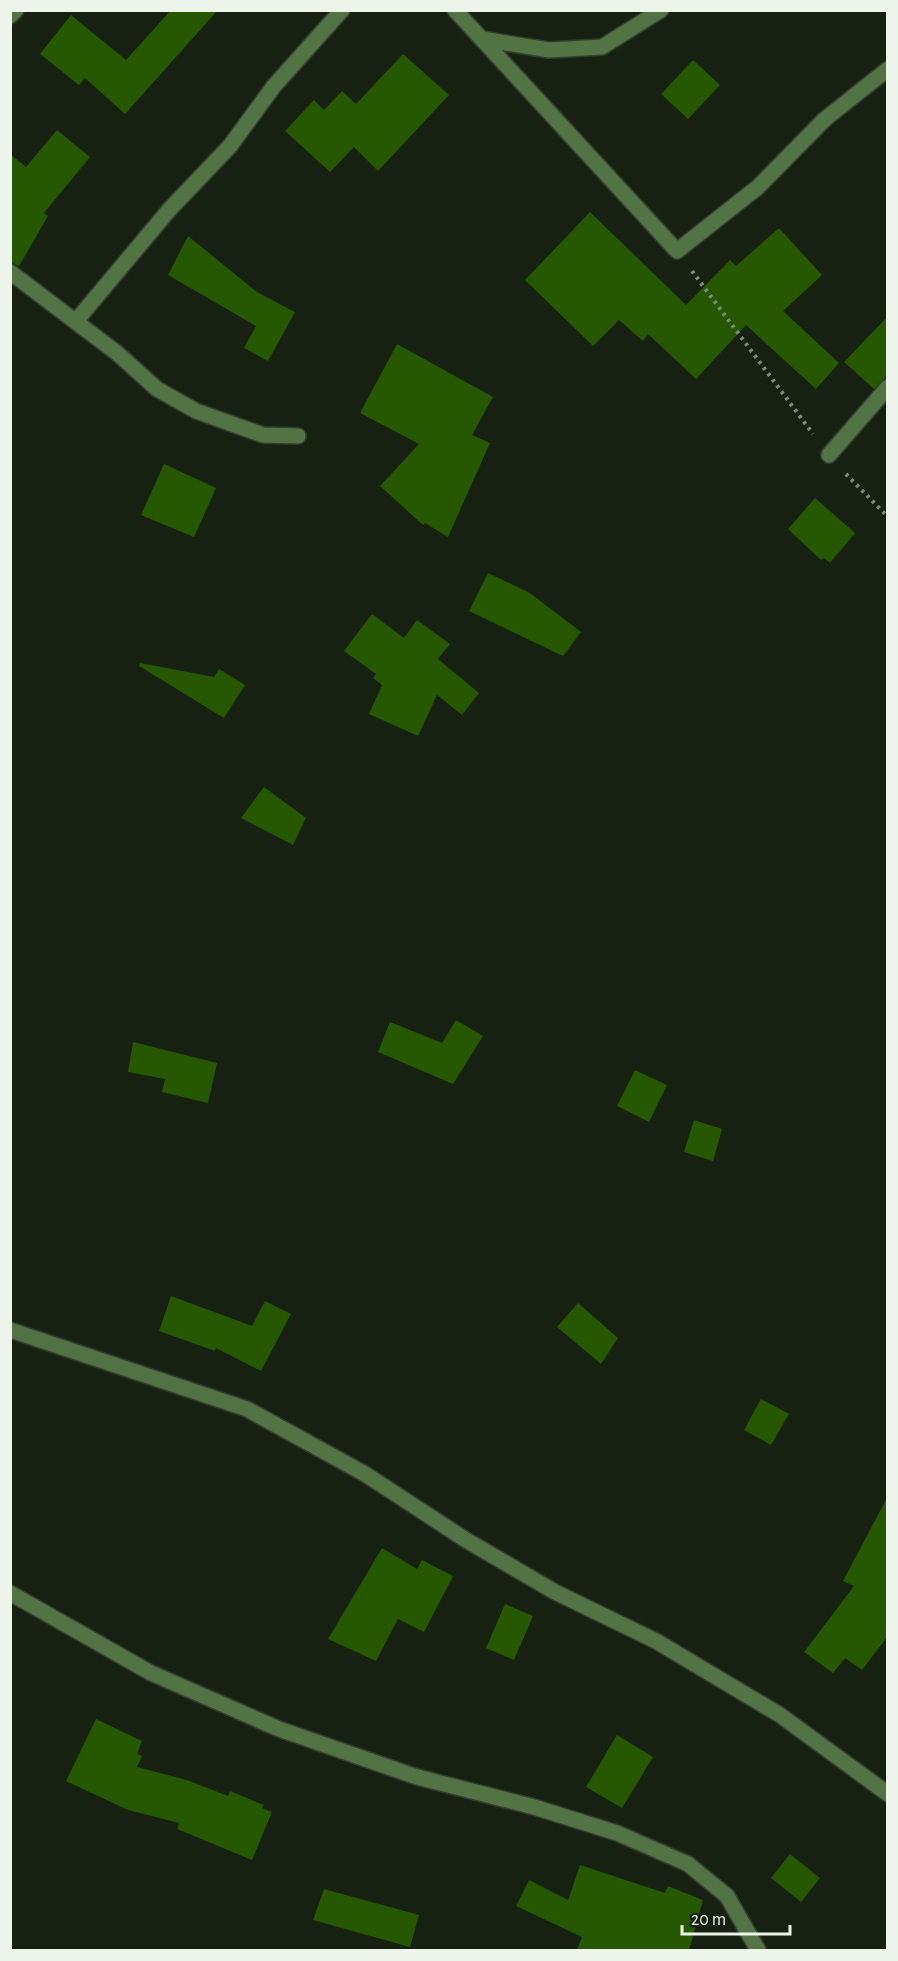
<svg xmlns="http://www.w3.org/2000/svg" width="898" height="1961" viewBox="0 0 898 1961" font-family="'Alegreya Sans',sans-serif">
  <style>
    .building { fill: #255801 }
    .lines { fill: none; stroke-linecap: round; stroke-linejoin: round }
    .minor-casing { stroke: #343f30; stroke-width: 18 }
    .path { stroke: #7f887c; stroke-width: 4; stroke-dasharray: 3 4.5; stroke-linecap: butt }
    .minor { stroke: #527343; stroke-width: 15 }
  </style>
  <rect width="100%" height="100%" fill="#162112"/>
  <path class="building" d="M 171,10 L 218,10 L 125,114 L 85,78 L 79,85 L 40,54 L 71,15 L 126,60 Z
    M 403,54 L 449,95 L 378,171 L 354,147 L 330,172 L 285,131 L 314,100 L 324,110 L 342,91 L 356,104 Z
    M 693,60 L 720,85 L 688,119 L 661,94 Z
    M 57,130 L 90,157 L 44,213 L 48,216 L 19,266 L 10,262 L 10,154 L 26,167 Z
    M 590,212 L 686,305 L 730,260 L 736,266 L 779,228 L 822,275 L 783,311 L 839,363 L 816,389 L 746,325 L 696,379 L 648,334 L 643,341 L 619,320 L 593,346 L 525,280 Z
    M 188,236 L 257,292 L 295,312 L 268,361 L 244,348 L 256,326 L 168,275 Z
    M 888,316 L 888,375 L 874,389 L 844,362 Z
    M 397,344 L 493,397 L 472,435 L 490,443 L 448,537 L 425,523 L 423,525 L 380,486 L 419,444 L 360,413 Z
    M 164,464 L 216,488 L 194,537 L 141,515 Z
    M 815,498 L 855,533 L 830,563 L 824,558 L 821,560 L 788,529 Z
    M 488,573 L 530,593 L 581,632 L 563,656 L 469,611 Z
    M 372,614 L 404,638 L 417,620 L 450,644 L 438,659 L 479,693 L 462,715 L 437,695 L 418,736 L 369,714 L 382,685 L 373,678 L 376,674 L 344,651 Z
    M 140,663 L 214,677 L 219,669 L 245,685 L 224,718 L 139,666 Z
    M 264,787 L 306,818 L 293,845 L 241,818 Z
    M 456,1020 L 483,1036 L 453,1084 L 378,1052 L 390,1022 L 442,1043 Z
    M 133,1042 L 217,1063 L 208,1103 L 162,1092 L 165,1079 L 128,1072 Z
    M 635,1070 L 667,1085 L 649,1122 L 617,1106 Z
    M 694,1120 L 722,1129 L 713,1161 L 684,1152 Z
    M 171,1296 L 252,1326 L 265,1301 L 291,1314 L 261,1371 L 216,1348 L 215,1351 L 159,1331 Z
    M 578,1303 L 618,1338 L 601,1364 L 557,1327 Z
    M 761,1399 L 789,1414 L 771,1445 L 744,1430 Z
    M 888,1496 L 888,1636 L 862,1670 L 845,1658 L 833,1673 L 804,1652 L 854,1586 L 843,1581 Z
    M 382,1548 L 417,1569 L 422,1560 L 453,1576 L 424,1632 L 398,1619 L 376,1661 L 328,1639 Z
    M 505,1604 L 533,1616 L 514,1660 L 486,1648 Z
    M 96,1719 L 142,1741 L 137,1754 L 142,1756 L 137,1767 L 187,1780 L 228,1796 L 230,1791 L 264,1805 L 262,1808 L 272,1812 L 252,1860 L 177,1829 L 179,1823 L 128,1810 L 66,1781 Z
    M 617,1735 L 653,1757 L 622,1808 L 586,1787 Z
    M 790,1854 L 820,1878 L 801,1902 L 771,1878 Z
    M 580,1865 L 665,1893 L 668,1886 L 703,1900 L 689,1950 L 577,1950 L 582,1937 L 516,1906 L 529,1880 L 568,1900 Z
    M 324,1889 L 419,1915 L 410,1947 L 313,1920 Z"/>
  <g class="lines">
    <g class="minor-casing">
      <path id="minor" d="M 455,10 L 677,251 L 758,187 L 825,119 L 888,69
        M 10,16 L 16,10
        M 482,39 L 549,50 L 602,47 L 661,10
        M 10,272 L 117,353 L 157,389 L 196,411 L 263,435 L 298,436
        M 76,321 L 169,210 L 230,146 L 274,86 L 342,10
        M 829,455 L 888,387
        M 10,1330 L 247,1409 L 365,1474 L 466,1540 L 555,1592 L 656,1641 L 780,1715 L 888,1794
        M 10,1593 L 151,1673 L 279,1729 L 417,1777 L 534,1807 L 617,1833 L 688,1864 L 727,1896 L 758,1950"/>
    </g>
    <path class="path" d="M 692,271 L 813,434
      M 846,474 L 888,517"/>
    <use href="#minor" class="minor"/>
  </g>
  <rect width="898" height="1961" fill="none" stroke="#edf5eb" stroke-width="24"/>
  <path d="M682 1925v9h108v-9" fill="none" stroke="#edf5eb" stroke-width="3"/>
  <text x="691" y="1925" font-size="18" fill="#edf5eb" stroke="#162112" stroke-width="4.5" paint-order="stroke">20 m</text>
</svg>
